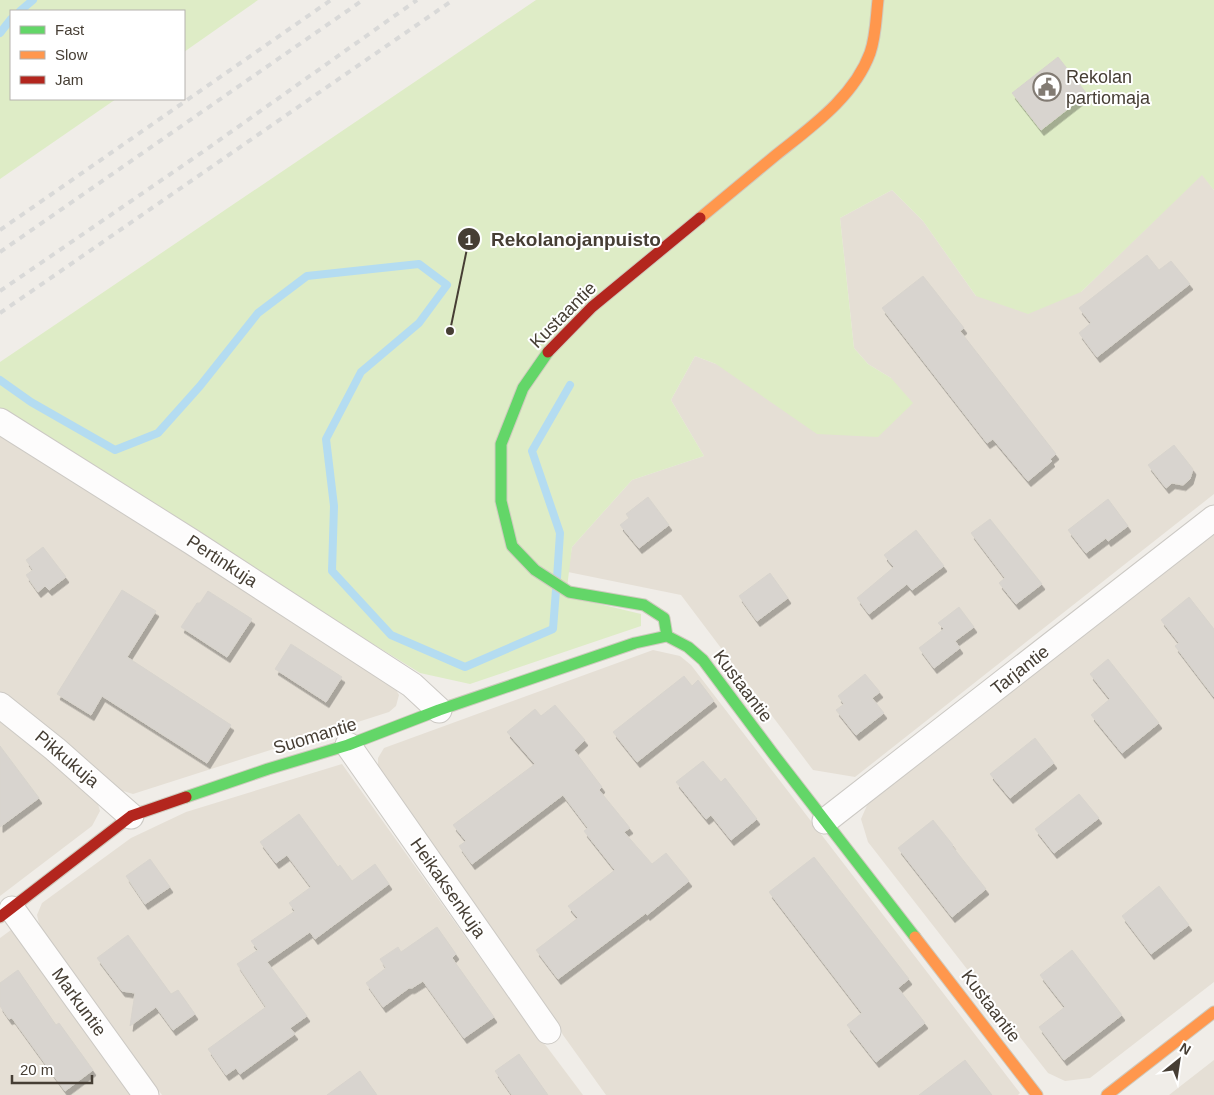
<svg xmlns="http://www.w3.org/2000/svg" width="1214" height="1095" viewBox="0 0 1214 1095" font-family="Helvetica,sans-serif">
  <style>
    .residential { fill: #e5dfd5 }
    .green { fill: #deecc6 }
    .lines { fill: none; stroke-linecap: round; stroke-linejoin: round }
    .stream { stroke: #b4dcf1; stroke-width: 8 }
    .building { fill: #d8d4cf; stroke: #d8d4cd; filter: url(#shadow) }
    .street-casing { stroke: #ccc9c4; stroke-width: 27 }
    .fast-casing { stroke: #cfcabe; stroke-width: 13 }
    .slow-casing { stroke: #cfcabe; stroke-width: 13 }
    .jam-casing { stroke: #cfcabe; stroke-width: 13 }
    .street { stroke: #fdfcfc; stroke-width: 25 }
    .fast { stroke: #63d668; stroke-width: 11 }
    .slow { stroke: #ff974d; stroke-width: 11 }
    .jam { stroke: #b3261e; stroke-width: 11 }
    .rail { stroke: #d9d9d8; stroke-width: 4; stroke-dasharray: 6 6; stroke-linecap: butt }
    .labels { text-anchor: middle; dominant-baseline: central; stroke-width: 4; stroke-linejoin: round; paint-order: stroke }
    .poi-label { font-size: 18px; fill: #463e34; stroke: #fff; text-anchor: start }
    .street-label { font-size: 18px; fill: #463e34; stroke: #fff }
    .leader { fill: none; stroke: #463e34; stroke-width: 2 }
    .callout-dot { fill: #463e34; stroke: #fff; stroke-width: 2 }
    .mark-label { font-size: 15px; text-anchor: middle; font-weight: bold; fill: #fff }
    .callout-label { font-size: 19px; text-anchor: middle; font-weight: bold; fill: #463e34; stroke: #fff; stroke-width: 4; stroke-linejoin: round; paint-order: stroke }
  </style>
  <defs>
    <filter id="shadow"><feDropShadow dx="3" dy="5.5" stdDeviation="0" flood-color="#0004"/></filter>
  </defs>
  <rect width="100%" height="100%" fill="#f0ede8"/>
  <path class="residential" d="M 1202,174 L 1214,190 L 1214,494 L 855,777 L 813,770 L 681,595 L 568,572 L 572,547 L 632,480 L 704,456 L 671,400 L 695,356 L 716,364 L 891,378 L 868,364 L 854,348 L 840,218 L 892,190 L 923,221 L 976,296 L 1081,292 Z
    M 0,431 L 392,683 L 399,695 L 396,706 L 389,712 L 133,794 L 120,790 L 12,699 L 0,707 Z
    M 1214,527 L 1214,982 L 1090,1078 L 1065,1081 L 1048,1073 L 868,842 L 861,819 L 872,794 Z
    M 653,650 L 680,656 L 691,665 L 1020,1093 L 1018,1095 L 606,1095 L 563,1035 L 552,1014 L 378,768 L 378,758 L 384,748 Z
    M 0,720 L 96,797 L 100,811 L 92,826 L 0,896 Z
    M 342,764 L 531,1029 L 547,1047 L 583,1095 L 162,1095 L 41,932 L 37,915 L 42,903 L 131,838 L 186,812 Z
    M 11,930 L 132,1095 L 0,1095 L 0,938 Z
    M 1214,1060 L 1214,1095 L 1169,1095 Z"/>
  <path class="green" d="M 0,0 L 258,0 L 184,52 L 184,11 L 11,11 L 11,99 L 116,99 L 0,179 Z
    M 536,0 L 1214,0 L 1214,190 L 1202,175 L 1081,292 L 1028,314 L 976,296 L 923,221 L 892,190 L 840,218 L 854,348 L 868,364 L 891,378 L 913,403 L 878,437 L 817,434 L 716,364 L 695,356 L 671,400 L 704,456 L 632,480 L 572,547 L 566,596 L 641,614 L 641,626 L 470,684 L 420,673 L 0,413 L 0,362 Z"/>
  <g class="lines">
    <path class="stream" d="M 20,11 L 33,0
      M 0,33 L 11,19
      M 0,380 L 31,402 L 115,450 L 158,433 L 200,386 L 258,313 L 307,276 L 419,264 L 447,285 L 419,323 L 361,372 L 326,439 L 334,506 L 332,571 L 391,635 L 465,667 L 553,629 L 556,590
      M 557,578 L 560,533 L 532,451 L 570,385"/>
  </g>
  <path class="building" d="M 1058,57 L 1087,94 L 1041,130 L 1012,93 Z
    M 1147,255 L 1159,270 L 1171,261 L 1190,284 L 1097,357 L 1079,333 L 1091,323 L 1079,308 Z
    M 923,276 L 964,328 L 960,331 L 1056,454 L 1050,459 L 1052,461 L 1028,481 L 993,439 L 987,443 L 882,308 Z
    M 1174,445 L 1193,469 L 1190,479 L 1183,485 L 1172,483 L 1166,488 L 1148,465 Z
    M 648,497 L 669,525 L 639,548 L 620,525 L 629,518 L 626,514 Z
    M 1108,499 L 1128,526 L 1108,541 L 1106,538 L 1086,553 L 1068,530 Z
    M 990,519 L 1042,584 L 1016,604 L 999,583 L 1005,578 L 971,533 Z
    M 916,530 L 944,566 L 912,590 L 907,584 L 869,614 L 857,598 L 894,567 L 884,555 Z
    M 43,547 L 66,577 L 49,590 L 45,586 L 38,592 L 26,575 L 33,570 L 26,560 Z
    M 770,573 L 788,598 L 757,621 L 739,596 Z
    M 122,590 L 156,611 L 127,657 L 231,725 L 207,763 L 102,696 L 91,715 L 57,694 Z
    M 208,591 L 252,619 L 227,657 L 181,627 L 197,603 L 200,603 Z
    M 1189,597 L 1214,629 L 1214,697 L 1175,646 L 1179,643 L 1161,620 Z
    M 959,607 L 974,627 L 955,641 L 960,648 L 934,668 L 919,648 L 944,629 L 938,623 Z
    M 291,644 L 342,677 L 326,702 L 275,669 Z
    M 1108,659 L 1159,723 L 1122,753 L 1091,715 L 1110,699 L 1090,674 Z
    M 865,674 L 880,692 L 872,698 L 884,713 L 856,735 L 836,710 L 844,704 L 838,696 Z
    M 684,676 L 692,686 L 698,680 L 714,701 L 637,762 L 613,732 Z
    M 555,705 L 585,740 L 574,750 L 602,787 L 599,790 L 630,828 L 624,832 L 652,864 L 666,853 L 689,881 L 647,915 L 646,913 L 558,979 L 536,950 L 578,918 L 568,906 L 615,870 L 584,831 L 588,828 L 563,795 L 472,864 L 459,846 L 466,841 L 453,825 L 535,764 L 507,732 L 535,709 L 541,716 Z
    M 1035,738 L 1054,763 L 1010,798 L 990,774 Z
    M 0,746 L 39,798 L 0,827 Z
    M 703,761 L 721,782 L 725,778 L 757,819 L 731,840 L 711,815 L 706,819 L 676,782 Z
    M 1079,794 L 1099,818 L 1054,853 L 1035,829 Z
    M 299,814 L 338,867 L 340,865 L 352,881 L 375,864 L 389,884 L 315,939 L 310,932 L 267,962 L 307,1016 L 290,1028 L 295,1034 L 240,1074 L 236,1068 L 226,1075 L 208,1049 L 266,1007 L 237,964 L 258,950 L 251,941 L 295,911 L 289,903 L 311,887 L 287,855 L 276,863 L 260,842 Z
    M 933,820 L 953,845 L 952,846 L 986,889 L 952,917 L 898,848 Z
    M 814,857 L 909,979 L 898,988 L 925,1023 L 876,1062 L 847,1025 L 862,1013 L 769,892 Z
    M 150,859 L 170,887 L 145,904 L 126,876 Z
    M 1159,886 L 1189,925 L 1151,954 L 1122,916 Z
    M 437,927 L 456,954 L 452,958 L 494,1017 L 464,1038 L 423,981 L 412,988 L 409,988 L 383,1007 L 366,983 L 386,968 L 380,959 L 398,947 L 401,952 Z
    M 128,935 L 171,994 L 178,990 L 195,1014 L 173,1030 L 156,1007 L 130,1026 L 135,993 L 122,991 L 97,958 Z
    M 1072,950 L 1122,1015 L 1064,1060 L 1039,1027 L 1065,1007 L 1040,975 Z
    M 18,970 L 56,1025 L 59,1023 L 93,1070 L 65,1091 L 12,1018 L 9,1019 L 0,1006 L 0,983 Z
    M 519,1054 L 548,1095 L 512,1095 L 495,1071 Z
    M 965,1060 L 992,1095 L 919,1095 Z
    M 360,1071 L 377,1095 L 327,1095 Z"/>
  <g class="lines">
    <g class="street-casing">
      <path id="street" d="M 0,421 L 192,542 L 412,685 L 439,710
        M 0,705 L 55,749 L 131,816
        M 348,745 L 548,1031
        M 825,821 L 1214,518
        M 12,909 L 146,1095"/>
    </g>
    <g class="fast-casing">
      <path id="fast" d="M 548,352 L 523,388 L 501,444 L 501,501 L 512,546 L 535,570 L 569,592 L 644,605 L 664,618 L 667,636
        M 667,636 L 688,647 L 703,660 L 774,755 L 915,937
        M 186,797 L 268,769 L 348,745 L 439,710 L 635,643 L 667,636"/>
    </g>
    <g class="slow-casing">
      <path id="slow" d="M 700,218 C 725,197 751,176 776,155 C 811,127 854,97 870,53 C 876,36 876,17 878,0
        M 915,937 L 1037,1095
        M 1107,1095 L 1214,1012"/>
    </g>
    <g class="jam-casing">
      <path id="jam" d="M 548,352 L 592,307 L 700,218
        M 0,917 L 131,816 L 186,797"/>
    </g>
    <use href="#street" class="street"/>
    <use href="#fast" class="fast"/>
    <use href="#slow" class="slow"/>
    <use href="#jam" class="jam"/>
    <path class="rail" d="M 0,230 L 331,0
      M 0,252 L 363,0
      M 0,291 L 204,151 L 417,0
      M 0,313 L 453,0"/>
  </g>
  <defs>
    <g id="civic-ring" transform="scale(1.4375)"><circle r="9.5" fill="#fff" stroke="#827b73" stroke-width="1.5"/><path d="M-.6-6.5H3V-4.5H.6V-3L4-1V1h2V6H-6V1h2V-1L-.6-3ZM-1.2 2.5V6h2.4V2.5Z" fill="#827b73"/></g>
  </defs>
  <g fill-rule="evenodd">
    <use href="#civic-ring" x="1047" y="87"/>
  </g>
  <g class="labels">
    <g class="poi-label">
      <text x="1066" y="77">Rekolan<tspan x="1066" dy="21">partiomaja</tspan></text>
    </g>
    <g class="street-label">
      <text transform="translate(563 315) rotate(-45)">Kustaantie</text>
      <text transform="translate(222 561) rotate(33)">Pertinkuja</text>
      <text transform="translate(1020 670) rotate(-38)">Tarjantie</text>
      <text transform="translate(743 686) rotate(53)">Kustaantie</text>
      <text transform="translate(315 736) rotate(-17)">Suomantie</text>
      <text transform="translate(67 759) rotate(40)">Pikkukuja</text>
      <text transform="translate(448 888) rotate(55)">Heikaksenkuja</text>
      <text transform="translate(79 1002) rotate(54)">Markuntie</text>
      <text transform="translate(991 1006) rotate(53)">Kustaantie</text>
    </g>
  </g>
  <path class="leader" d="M450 331L469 239"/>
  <g class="callout-dot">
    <circle cx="450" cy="331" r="5"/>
    <circle cx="469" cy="239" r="12"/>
  </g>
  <g class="mark-label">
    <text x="469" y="245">1</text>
  </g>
  <g class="callout-label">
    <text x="576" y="246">Rekolanojanpuisto</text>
  </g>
  <rect x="10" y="10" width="175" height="90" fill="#ffffff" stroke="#b5b2ae"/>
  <rect x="20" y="26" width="25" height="8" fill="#63d668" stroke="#b5b2ae"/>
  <text x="55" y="35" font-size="15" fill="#463e34">Fast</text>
  <rect x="20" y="51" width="25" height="8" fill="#ff974d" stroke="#b5b2ae"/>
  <text x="55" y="60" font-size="15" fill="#463e34">Slow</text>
  <rect x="20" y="76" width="25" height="8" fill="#b3261e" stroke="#b5b2ae"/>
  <text x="55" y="85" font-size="15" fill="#463e34">Jam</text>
  <g transform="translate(1179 1060) rotate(30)" stroke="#ffffff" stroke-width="4" paint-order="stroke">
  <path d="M0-4L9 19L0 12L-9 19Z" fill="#463e34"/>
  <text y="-8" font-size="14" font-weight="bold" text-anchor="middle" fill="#463e34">N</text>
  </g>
  <path d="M12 1075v8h80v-8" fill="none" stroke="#463e34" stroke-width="2.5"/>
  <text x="20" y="1075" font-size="15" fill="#463e34" stroke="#ffffff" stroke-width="4" paint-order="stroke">20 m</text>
</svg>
